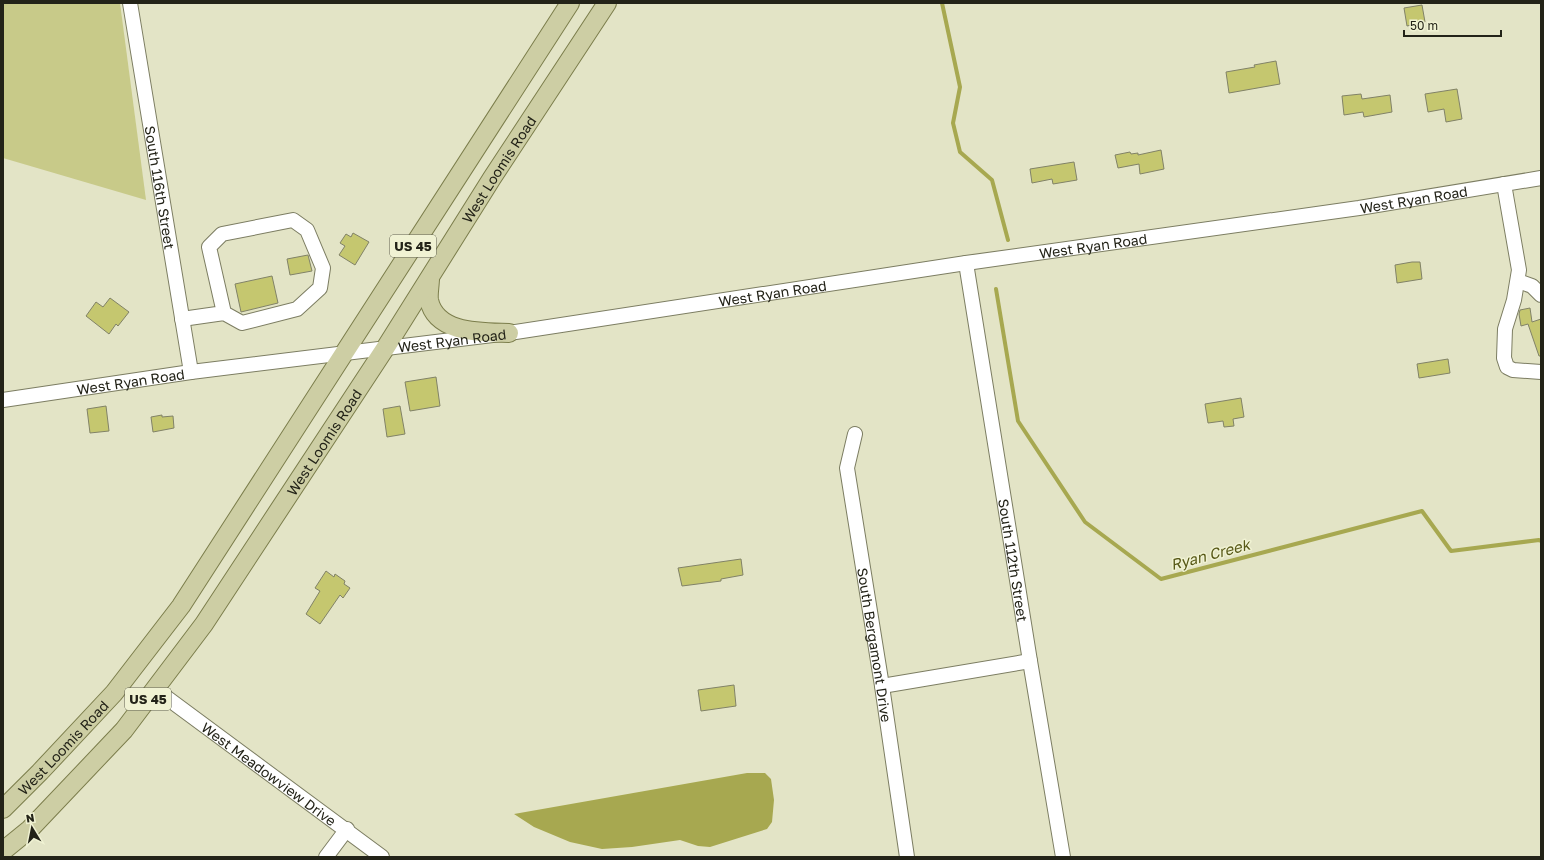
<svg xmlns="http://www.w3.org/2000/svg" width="1544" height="860" viewBox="0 0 1544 860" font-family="'Golos Text',sans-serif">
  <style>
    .green { fill: #c8ca89 }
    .water { fill: #a7a850 }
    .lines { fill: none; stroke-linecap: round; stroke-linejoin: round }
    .stream { stroke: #a7a850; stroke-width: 4 }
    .building { fill: #c5c76f; stroke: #818267 }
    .minor-casing { stroke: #7c7d62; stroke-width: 16 }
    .major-casing { stroke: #7b7d4b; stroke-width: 20 }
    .minor { stroke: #fff; stroke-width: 14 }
    .major { stroke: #cdcea4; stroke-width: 18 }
    .labels { text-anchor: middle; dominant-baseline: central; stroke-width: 3; stroke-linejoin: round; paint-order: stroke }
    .shield { fill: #f0f2d3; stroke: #606150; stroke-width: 1 }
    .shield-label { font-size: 13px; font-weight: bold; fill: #232318 }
    .street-label { font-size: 14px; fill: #232318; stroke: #f0f2d3 }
    .water-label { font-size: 15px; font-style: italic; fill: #575817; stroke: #f0f2d3 }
  </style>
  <rect width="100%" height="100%" fill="#e3e4c6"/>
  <path class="green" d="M 3,3 L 120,3 L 146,200 L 3,158 Z"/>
  <path class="water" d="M 747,773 L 765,773 L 771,779 L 774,800 L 772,822 L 767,829 L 710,847 L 698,846 L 680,840 L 632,847 L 602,849 L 570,842 L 534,827 L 514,814 Z"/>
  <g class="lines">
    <path class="stream" d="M 942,3 L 960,87 L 953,123 L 960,152 L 992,180 L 1008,240
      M 996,289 L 1018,421 L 1085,522 L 1161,579 L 1422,511 L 1451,551 L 1539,540 L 1541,541"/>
  </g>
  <path class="building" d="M 1422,5 L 1425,22 L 1407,26 L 1404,8 Z
    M 1276,61 L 1280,84 L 1229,93 L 1226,72 L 1255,67 L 1254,65 Z
    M 1457,89 L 1462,119 L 1446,122 L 1444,109 L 1428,112 L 1425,94 Z
    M 1361,94 L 1362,99 L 1390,95 L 1392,112 L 1364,117 L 1363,112 L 1344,115 L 1342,96 Z
    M 1161,150 L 1164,169 L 1140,174 L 1139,164 L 1118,168 L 1115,155 L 1130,152 L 1131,154 L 1138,153 L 1138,155 Z
    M 1074,162 L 1077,180 L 1053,184 L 1052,179 L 1032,183 L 1030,169 Z
    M 353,233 L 369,242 L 355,265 L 339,255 L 345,246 L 340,243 L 346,234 L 351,237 Z
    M 308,255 L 312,271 L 290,275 L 287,259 Z
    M 1412,262 L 1420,262 L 1422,279 L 1397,283 L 1395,265 Z
    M 272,276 L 278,303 L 241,312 L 235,284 Z
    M 110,298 L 129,312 L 118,326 L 116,324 L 109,334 L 86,316 L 96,302 L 103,307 Z
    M 1530,308 L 1532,322 L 1541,319 L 1541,356 L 1539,356 L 1528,324 L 1521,326 L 1519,314 L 1520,310 Z
    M 1448,359 L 1450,373 L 1419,378 L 1417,364 Z
    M 436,377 L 440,406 L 410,411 L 405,382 Z
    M 1241,398 L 1244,417 L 1233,419 L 1234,426 L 1224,427 L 1223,421 L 1208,423 L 1205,404 Z
    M 106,406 L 109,431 L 90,433 L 87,409 Z
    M 400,406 L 405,434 L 387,437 L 383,409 Z
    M 162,415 L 162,417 L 173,416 L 174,428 L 153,432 L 151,417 Z
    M 741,559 L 743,575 L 721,579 L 721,581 L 682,586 L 678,568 Z
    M 326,571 L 334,577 L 335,574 L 345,581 L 344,584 L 350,588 L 343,598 L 340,595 L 320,624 L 306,614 L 320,591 L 315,588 Z
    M 734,685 L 736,706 L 701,711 L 698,690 Z"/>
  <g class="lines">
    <g class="minor-casing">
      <g id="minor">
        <path id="s1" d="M 130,3 L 191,372"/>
        <path d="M 1504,184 L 1519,270 L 1514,300 L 1505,329 L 1504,358 L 1507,367 L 1513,370 L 1541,372"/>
        <path id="s2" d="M 966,263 L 1030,661 L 1063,857"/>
        <path d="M 1518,281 L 1532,286 L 1541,295"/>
        <path d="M 182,319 L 224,313 L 242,323 L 297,309 L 320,288 L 323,268 L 307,230 L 293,220 L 222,234 L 209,247 L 224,313"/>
        <path id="s3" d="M 3,400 L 191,372 L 509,333 L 966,263 L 1359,208 L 1541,178"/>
        <path id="s4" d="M 855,434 L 847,468 L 882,686 L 907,857"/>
        <path d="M 882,686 L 1030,661"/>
        <path id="s5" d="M 155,689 L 382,857"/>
        <path d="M 326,857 L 347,829"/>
      </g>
    </g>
    <g class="major-casing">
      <g id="major">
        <path d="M 430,278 C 430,285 428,294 429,300 C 436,334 482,332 509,333"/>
        <path id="s6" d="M 3,809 L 40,772 L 114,693 L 181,606 L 570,3"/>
        <path id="s7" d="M 3,851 L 30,829 L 124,730 L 204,624 L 386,347 L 492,178 L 607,3"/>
      </g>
    </g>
    <use href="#minor" class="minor"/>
    <use href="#major" class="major"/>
  </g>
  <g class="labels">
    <g class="shield">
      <rect x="390" y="235" width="46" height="22" rx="3"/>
      <rect x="125" y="688" width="46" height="22" rx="3"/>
    </g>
    <g class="shield-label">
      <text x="413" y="246">US 45</text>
      <text x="148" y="699">US 45</text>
    </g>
    <g class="street-label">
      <text stroke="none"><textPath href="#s7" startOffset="846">West Loomis Road</textPath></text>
      <text stroke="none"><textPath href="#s1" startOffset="187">South 116th Street</textPath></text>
      <text stroke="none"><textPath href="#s3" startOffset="1425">West Ryan Road</textPath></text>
      <text stroke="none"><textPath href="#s3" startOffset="1101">West Ryan Road</textPath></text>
      <text stroke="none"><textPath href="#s3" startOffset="777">West Ryan Road</textPath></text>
      <text stroke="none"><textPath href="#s3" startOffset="453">West Ryan Road</textPath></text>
      <text stroke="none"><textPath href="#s3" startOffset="129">West Ryan Road</textPath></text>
      <text stroke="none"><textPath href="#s7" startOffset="522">West Loomis Road</textPath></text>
      <text stroke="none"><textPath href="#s2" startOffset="301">South 112th Street</textPath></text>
      <text stroke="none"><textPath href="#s4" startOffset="214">South Bergamont Drive</textPath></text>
      <text stroke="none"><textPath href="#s6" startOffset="86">West Loomis Road</textPath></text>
      <text stroke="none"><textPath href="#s5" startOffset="142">West Meadowview Drive</textPath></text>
    </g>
    <g class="water-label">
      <text transform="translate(1210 554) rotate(-15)">Ryan Creek</text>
    </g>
  </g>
  <rect width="1544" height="860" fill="none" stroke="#232318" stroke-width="8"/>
  <g transform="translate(32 828) rotate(350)" stroke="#f0f2d3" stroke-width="3" paint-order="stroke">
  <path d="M0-3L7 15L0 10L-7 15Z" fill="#232318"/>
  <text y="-6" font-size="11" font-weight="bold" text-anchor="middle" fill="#232318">N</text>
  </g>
  <path d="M1404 30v6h97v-6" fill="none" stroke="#232318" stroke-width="2"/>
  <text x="1410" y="30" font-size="12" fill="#232318" stroke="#f0f2d3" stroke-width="3" paint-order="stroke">50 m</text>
</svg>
